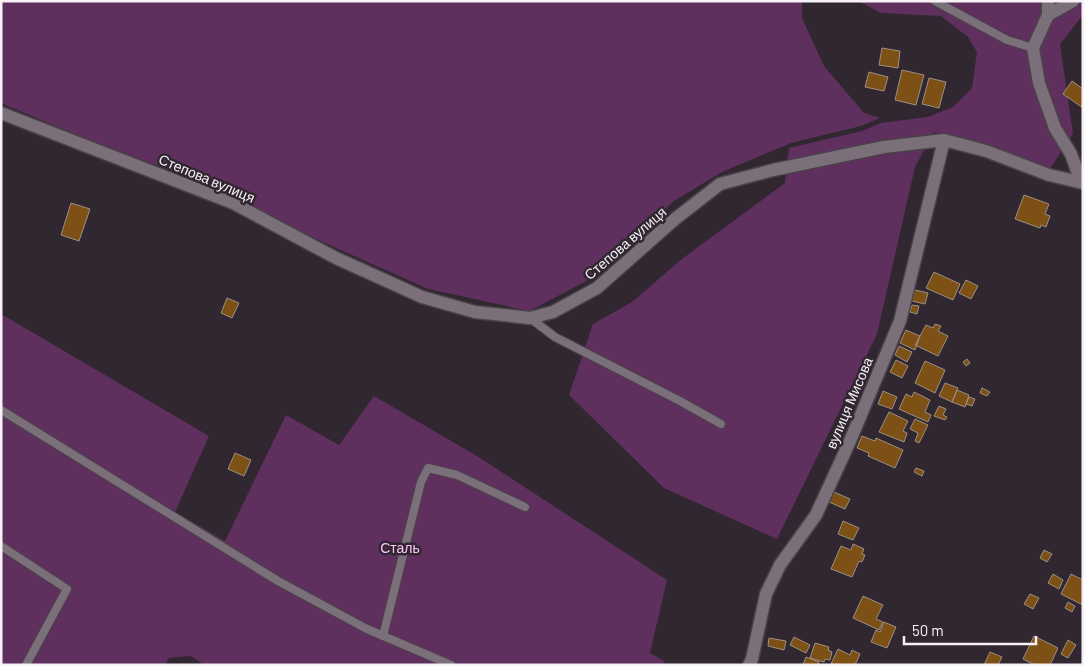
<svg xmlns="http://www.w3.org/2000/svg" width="1084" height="666" viewBox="0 0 1084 666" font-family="Barlow,sans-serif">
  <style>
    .green { fill: #5f305d }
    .building { fill: #7d5015; stroke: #9c9084 }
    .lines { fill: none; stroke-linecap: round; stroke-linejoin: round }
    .service-casing { stroke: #4a4249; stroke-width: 10 }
    .minor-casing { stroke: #4a4249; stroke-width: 15 }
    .service { stroke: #7b6f7a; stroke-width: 8 }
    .minor { stroke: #7b6f7a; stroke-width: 12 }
    .labels { text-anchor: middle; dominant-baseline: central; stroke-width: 5; stroke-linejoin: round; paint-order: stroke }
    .street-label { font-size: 14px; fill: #f8f1f8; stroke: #312730 }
    .park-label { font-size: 14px; fill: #ffc3fa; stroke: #312730 }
  </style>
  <rect width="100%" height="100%" fill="#312730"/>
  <path class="green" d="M 1,1 L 802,1 L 802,18 L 824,66 L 864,113 L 880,118 L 861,126 L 791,143 L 722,172 L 674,201 L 594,277 L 529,311 L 428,289 L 287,226 L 235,194 L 89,140 L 1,103 Z
    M 858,1 L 1083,1 L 1083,15 L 1060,44 L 1073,134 L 1049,170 L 987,146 L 934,132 L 915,167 L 877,334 L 777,539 L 664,488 L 569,395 L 593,324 L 632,302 L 682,259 L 785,183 L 789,148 L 862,131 L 881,123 L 928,117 L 953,107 L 972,88 L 977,52 L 968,37 L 941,16 L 881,13 Z
    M 1,314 L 209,436 L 175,512 L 225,541 L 286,415 L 339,445 L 374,396 L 477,456 L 667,580 L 650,653 L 664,661 L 663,665 L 204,665 L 191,656 L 169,658 L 165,665 L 1,665 Z"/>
  <path class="building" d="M 882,48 L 900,51 L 898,68 L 879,65 Z
    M 902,70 L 924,75 L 916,105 L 895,100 Z
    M 869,72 L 888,77 L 884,91 L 865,87 Z
    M 929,78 L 946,82 L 939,108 L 922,104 Z
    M 1072,81 L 1083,89 L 1083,108 L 1063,94 Z
    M 1024,195 L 1049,204 L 1045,214 L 1050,216 L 1046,227 L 1041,225 L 1040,228 L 1015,219 Z
    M 71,203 L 90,209 L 79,241 L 61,235 Z
    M 934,272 L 960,284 L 953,300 L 926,288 Z
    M 966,280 L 978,286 L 971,299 L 959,293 Z
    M 915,290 L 928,293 L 925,304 L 912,301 Z
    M 227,298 L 239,303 L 232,318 L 221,313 Z
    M 912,305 L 919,306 L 917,314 L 910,312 Z
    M 935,324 L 941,326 L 938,331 L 948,336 L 938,356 L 915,345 L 926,325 L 933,328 Z
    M 906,330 L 920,336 L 915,350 L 900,343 Z
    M 899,346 L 912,352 L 907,362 L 895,355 Z
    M 967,359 L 970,363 L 966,366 L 963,362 Z
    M 896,360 L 908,366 L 902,378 L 890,372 Z
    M 925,361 L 945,370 L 935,393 L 915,383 Z
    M 945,383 L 958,388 L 952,402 L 939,396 Z
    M 982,388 L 990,392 L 987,396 L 980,393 Z
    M 957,390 L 969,395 L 965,407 L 952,402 Z
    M 883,391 L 897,397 L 892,409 L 878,404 Z
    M 914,392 L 930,400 L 925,412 L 931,415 L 928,422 L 899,409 L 906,394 L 912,397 Z
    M 969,397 L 975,399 L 972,406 L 966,404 Z
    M 939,406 L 946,409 L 943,415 L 947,417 L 945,420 L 934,416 Z
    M 889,412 L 908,421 L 903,431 L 907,433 L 904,442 L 879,432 Z
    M 915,419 L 928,425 L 919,443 L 915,441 L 918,433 L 910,429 Z
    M 862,436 L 875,441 L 876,438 L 903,450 L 895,468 L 868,456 L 869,453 L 857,448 Z
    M 235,453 L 251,460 L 244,476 L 228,469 Z
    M 916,468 L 924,471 L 922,476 L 914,472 Z
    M 834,492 L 850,499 L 845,509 L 829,502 Z
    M 843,521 L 859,528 L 853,540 L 838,534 Z
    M 853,544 L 864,549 L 862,554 L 865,555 L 862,562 L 859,561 L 852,577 L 831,569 L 841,546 L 851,550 Z
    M 1044,550 L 1052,554 L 1047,562 L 1040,558 Z
    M 1053,574 L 1063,580 L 1059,589 L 1048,583 Z
    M 1071,574 L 1083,580 L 1083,605 L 1061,594 Z
    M 1030,594 L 1039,598 L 1033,609 L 1024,604 Z
    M 863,596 L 883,605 L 876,619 L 883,622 L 879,630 L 853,618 Z
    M 1068,602 L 1075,606 L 1072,612 L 1065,608 Z
    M 884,622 L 896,627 L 887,648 L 871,642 L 876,630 L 880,632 Z
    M 1034,636 L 1058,648 L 1050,665 L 1035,665 L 1023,659 Z
    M 794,637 L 810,645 L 806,653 L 790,645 Z
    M 769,638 L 786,641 L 784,650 L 768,646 Z
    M 1068,640 L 1076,645 L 1068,658 L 1061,654 Z
    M 815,643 L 829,647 L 828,650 L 832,652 L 830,660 L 825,659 L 824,662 L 810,658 Z
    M 838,649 L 850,655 L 852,650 L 860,654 L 855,665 L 831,664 Z
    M 990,652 L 1002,657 L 998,665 L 984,665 Z
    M 806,657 L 819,662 L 818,665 L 803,665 Z"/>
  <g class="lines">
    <g class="service-casing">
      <path id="service" d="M 935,1 L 1007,40 L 1033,48
        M 530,318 L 555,337 L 680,401 L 721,424
        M 1,410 L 278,581 L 367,629 L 451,665
        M 1,546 L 67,589 L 26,665
        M 383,636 L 421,482 L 428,468 L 457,475 L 525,507"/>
    </g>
    <g class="minor-casing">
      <path id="minor" d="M 1048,1 L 1048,15 L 1033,48 L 1039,83 L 1055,128 L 1071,154 L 1081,182
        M 1048,15 L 1073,1
        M 1,113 L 233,203 L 336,258 L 422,297 L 475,312 L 530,318 L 553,312 L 597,288 L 675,219 L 720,184 L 773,170 L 884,147 L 944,140 L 986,151 L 1049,175 L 1083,183
        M 749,665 L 752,659 L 766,594 L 780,565 L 816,515 L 850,441 L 900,321 L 944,140"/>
    </g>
    <use href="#service" class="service"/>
    <use href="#minor" class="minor"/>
  </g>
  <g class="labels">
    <g class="street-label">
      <text transform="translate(207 178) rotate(23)">Степова вулиця</text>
      <text transform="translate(625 243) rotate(-41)">Степова вулиця</text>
      <text transform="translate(849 403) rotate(-67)">вулиця Мисова</text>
    </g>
    <g class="park-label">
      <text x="400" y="547">Сталь</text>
    </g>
  </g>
  <rect width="1084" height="666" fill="none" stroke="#f8f1f8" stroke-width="5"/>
  <path d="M904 636v8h132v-8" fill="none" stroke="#f8f1f8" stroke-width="2.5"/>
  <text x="912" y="636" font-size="15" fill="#f8f1f8" stroke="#312730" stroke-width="4" paint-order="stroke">50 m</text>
</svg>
